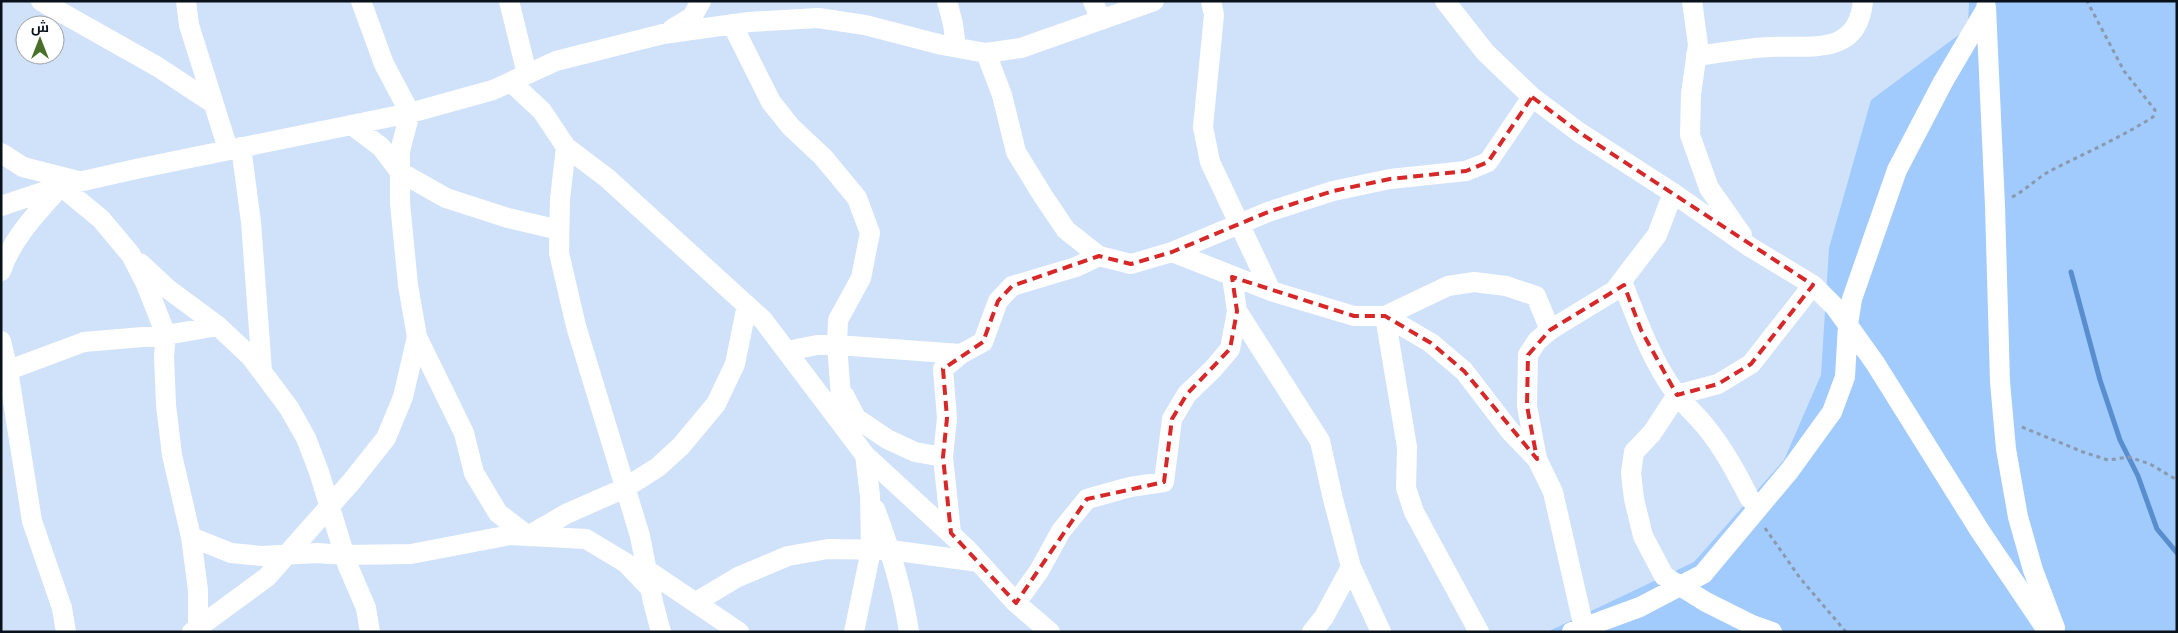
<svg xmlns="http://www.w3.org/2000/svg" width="2178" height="633" viewBox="0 0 2178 633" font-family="'Open Sans',Cairo,sans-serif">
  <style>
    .green { fill: #a1cafd }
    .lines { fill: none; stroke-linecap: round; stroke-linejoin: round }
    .stream { stroke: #588dce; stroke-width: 5 }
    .path { stroke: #8a99ac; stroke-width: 3; stroke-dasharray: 4 4; stroke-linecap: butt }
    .minor { stroke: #fff; stroke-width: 20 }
    .marked { fill: none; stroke: #d62828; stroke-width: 4; stroke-dasharray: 10 6; stroke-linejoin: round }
  </style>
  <rect width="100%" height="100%" fill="#d0e2fa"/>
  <path class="green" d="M 1969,1 L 2177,1 L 2177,632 L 1547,632 L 1694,562 L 1784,460 L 1821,375 L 1829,248 L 1871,100 L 1968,28 Z"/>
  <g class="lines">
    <path class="stream" d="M 2071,272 L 2100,380 L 2120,440 L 2138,476 L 2157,529 L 2177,553"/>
    <path class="path" d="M 2012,197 C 2026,190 2037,178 2050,171 C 2085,153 2120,138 2153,117 L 2155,110 L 2124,71 L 2087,1
      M 2022,427 L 2083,452 L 2108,460 L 2129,457 L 2150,464 L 2177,480
      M 1765,528 L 1800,578 L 1846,632"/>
    <path class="minor" d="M 41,1 L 158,67 L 214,104
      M 186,1 L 189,25 L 228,149
      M 509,1 L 527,74
      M 947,1 L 953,24 L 956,47
      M 1093,1 L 1101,20
      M 1211,1 L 1214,15 L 1203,127 L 1210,162 L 1271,291
      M 1445,1 L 1485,52 L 1532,97 L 1580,133 L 1673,193 L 1750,247 L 1813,285 L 1835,307 L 1875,363 L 1980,531 L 2048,632
      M 1692,1 L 1698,45 L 1691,94 L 1690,135 L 1709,188 L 1742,235
      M 1986,7 L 1995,206 L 2000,382 L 2006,449 L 2018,517 L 2033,570 L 2055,628
      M 732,24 L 771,102 L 791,127 L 823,157 L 857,198 L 870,233 L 861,278 L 838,320 L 837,345 L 843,423
      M 672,29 L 692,17 L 701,1
      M 986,53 L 1002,95 L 1016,152 L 1043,196 L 1066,230 L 1099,256 L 1131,264 L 1172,252 L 1268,212 L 1333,191 L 1390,179 L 1466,171 L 1488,162 L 1532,97
      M 1696,56 C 1721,53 1745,48 1770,47 C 1810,45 1858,57 1863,1
      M 511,82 L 542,111 L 566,147 L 607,178 L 763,320 L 865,455 L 967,549 L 1016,603 L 1050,632
      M 352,125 L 381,147 L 400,172 L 446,198 L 508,218 L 559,230
      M 241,147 L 251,222 L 262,371
      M 566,147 L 560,199 L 559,253 L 576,326 L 640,536 L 653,602 L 661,632
      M 1,153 L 23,167 L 78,181
      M 1,206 L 61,186 L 136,169 L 410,113 L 493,90 L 556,61 L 663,34 L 749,22 L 818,18 L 865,25 L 942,45 L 986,53 L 1021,48 L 1154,1
      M 1172,252 L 1271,291 L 1354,316 L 1385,316 L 1448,286 L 1474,282 L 1506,286 L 1536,296 L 1550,330
      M 140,263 L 168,289 L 218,326 L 251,357 L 289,408 L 306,438 L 319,472 L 348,566 L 366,608 L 370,632
      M 1,271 C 12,238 38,212 61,186 L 101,219 L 131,255 L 146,284 L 166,335 L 164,356 L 166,405 L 172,455 L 191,537 L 198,590 L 198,627
      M 1232,277 L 1237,311 L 1320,441 L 1333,499 L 1351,567 L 1381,632
      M 1622,281 C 1637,320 1652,362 1677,395 C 1686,406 1697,416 1706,427 C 1724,449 1737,474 1750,499
      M 1385,316 L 1407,447 L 1406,488 L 1414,512 L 1479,632
      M 1385,316 L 1431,343 L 1464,371 L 1510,431 L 1537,459
      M 417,337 L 464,433 L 474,473 L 498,513 L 528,536 L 566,514 L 625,488 L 658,467 L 681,446 L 716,404 L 735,364 L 747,305
      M 1,341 L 8,370 L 32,521 L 62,608 L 66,632
      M 787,351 L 817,345 L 837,345 L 961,354
      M 1,373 L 84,342 L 166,335 L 218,326
      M 844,395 L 856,418 L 887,439 L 915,452 L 943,457
      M 875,509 C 890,549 903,590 909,632
      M 951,533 L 943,457 L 947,418 L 943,369 L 961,354 L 983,342 L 998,301 L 1012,286 L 1076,267 L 1099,256
      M 191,537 L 231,553 L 262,556 L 317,553 L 345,555 L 411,554 L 510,535 L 586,539 L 626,563 L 650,588
      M 647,570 L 739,632
      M 696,602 L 738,577 L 788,556 L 828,549 L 890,550 L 979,562
      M 1016,603 L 1039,571 L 1061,531 L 1087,499 L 1130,487 L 1164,482 L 1172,419 L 1187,394 L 1213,369 L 1230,349 L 1237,311
      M 1584,628 L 1553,492 L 1537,459 L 1527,406 L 1528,355 L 1537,341 L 1550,330 L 1614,291 L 1657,235 L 1673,193
      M 192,632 L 267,577 L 352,481 L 386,438 L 403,397 L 417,337 L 408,285 L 400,203 L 400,151 L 410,113 L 384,64 L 361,1
      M 854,632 L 871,550 L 870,496 L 865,455
      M 1312,632 L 1324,617 L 1351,567
      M 1572,632 L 1640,607 L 1703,574 L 1790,470 L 1832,412 L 1845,377 L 1848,325 L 1852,299 L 1897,170 L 1943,82 L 1986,9
      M 1772,632 L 1752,625 L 1706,602 L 1664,576 L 1643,536 L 1634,499 L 1631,473 L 1634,452 L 1652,433 L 1677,395 L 1718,384 L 1751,364 L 1813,285"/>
  </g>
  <path class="marked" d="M 1532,97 L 1580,133 L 1813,285 L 1751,364 L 1718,384 L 1677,395 L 1641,330 L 1624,285 L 1550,330 L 1528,355 L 1527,406 L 1537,459 L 1464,371 L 1431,343 L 1385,316 L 1354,316 L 1232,277 L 1237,311 L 1230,349 L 1187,394 L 1172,419 L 1164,482 L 1087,499 L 1016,603 L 951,533 L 943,457 L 947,418 L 943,369 L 983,342 L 998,301 L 1012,286 L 1099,256 L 1131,264 L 1172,252 L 1268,212 L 1333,191 L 1390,179 L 1466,171 L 1488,162 Z"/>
  <rect width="2178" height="633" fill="none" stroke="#09111b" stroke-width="5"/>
  <g transform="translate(40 40)"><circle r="24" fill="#ffffff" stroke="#9da0a4"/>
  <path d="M0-4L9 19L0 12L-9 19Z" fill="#496e27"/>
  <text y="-8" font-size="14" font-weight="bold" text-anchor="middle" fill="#09111b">ش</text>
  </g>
</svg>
